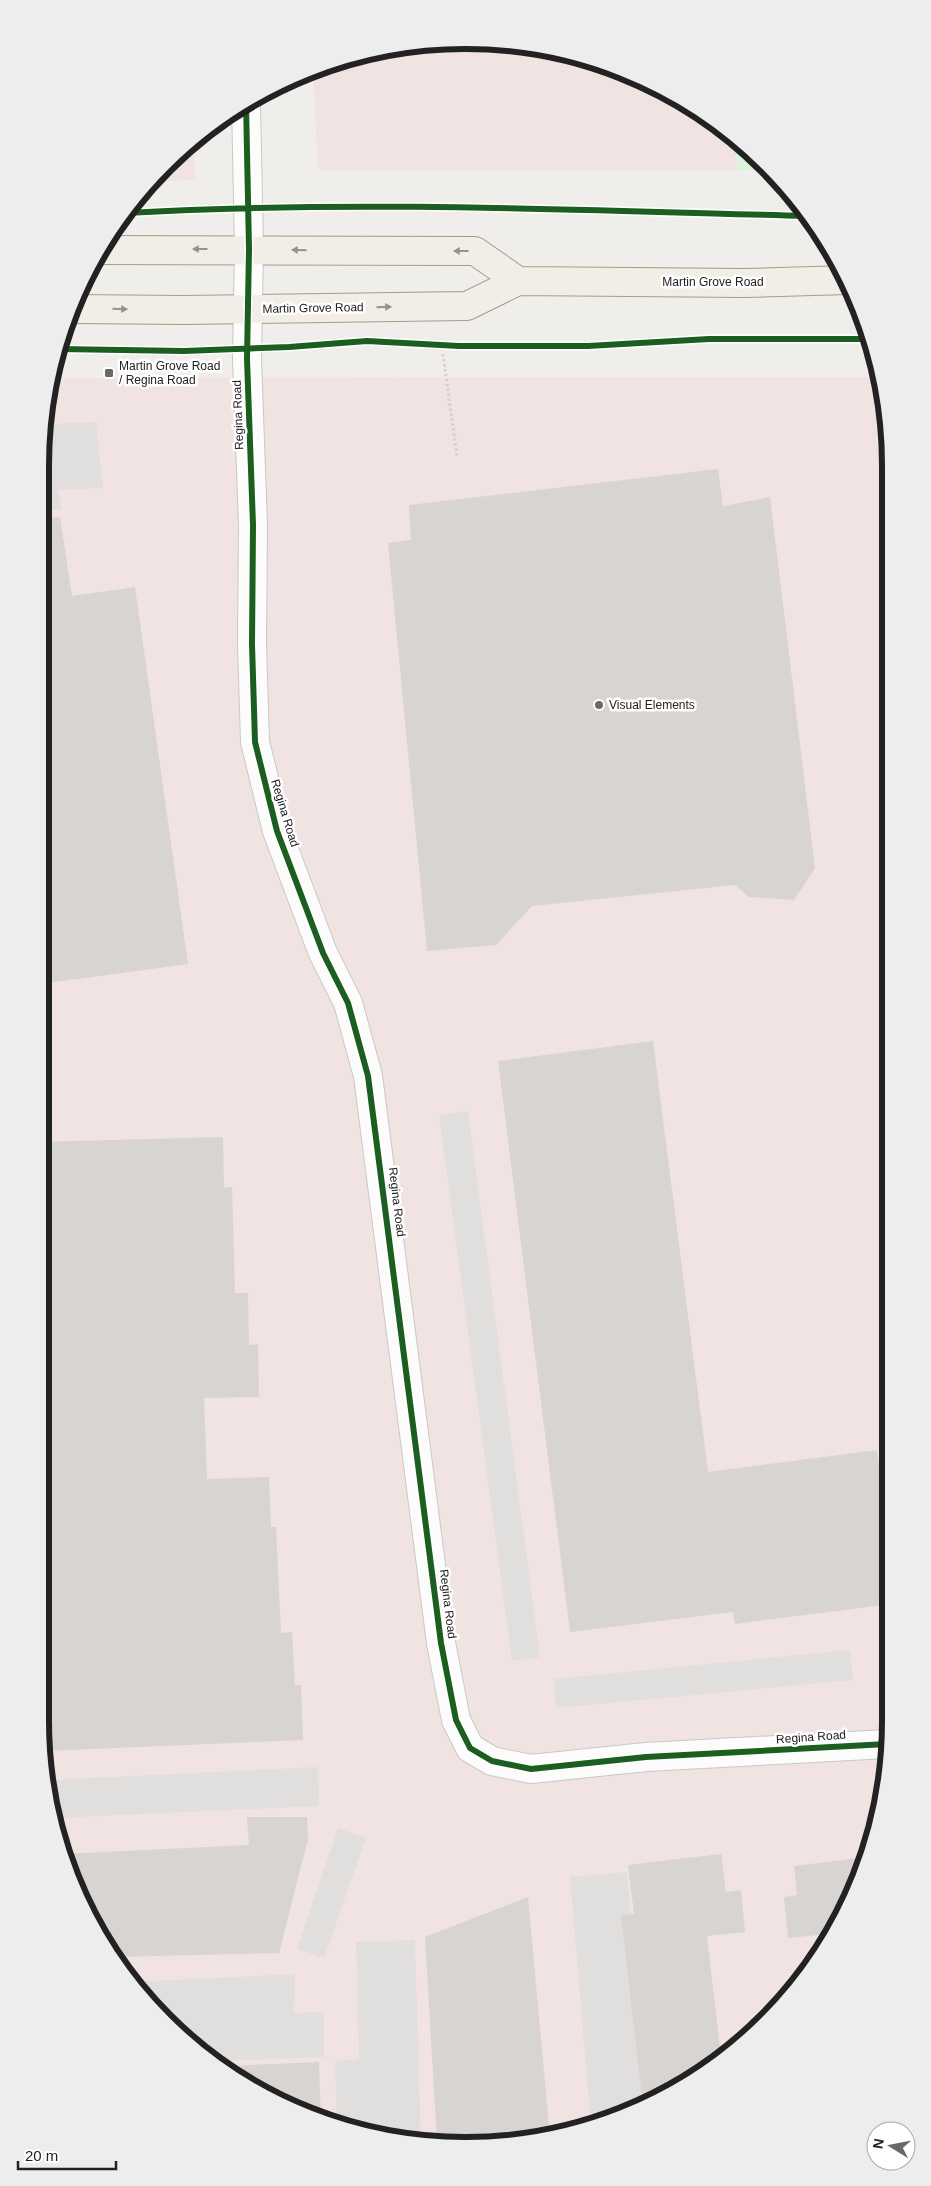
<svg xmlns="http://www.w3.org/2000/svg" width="931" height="2186" viewBox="0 0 931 2186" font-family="Arial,sans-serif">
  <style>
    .commercial { fill: #f1e3e1 }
    .park { fill: #daf5da }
    .parking { fill: #e0dfde }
    .building { fill: #d7d4d2 }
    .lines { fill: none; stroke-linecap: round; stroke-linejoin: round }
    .minor-casing { stroke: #c9c8c7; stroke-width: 30 }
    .major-casing { stroke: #a79c86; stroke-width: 30 }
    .path { stroke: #dccecd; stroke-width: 3; stroke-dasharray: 2.5 2.5; stroke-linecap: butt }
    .minor { stroke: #fdfcfc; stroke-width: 28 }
    .major { stroke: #f3ede7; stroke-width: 28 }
    .cycleway-casing { stroke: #fff; stroke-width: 9 }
    .cycleway { stroke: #1b5e20; stroke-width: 6 }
    .oneway { fill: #95928e }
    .poi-dot { fill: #6a6968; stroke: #fff; stroke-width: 2 }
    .labels { text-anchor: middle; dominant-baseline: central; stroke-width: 5; stroke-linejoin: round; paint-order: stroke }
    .street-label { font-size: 12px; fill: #222; stroke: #fff }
    .poi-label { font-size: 12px; fill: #222; stroke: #fff; text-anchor: start }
    .rim { fill: none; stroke: #222; stroke-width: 6 }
  </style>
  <rect width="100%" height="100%" fill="#f0eeeb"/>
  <path class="commercial" d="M 437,41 L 521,44 L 602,62 L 702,112 L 735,141 L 738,170 L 318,170 L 313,70 L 355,55 Z
    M 194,139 L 195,180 L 148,182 Z
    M 877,377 L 887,410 L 891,1721 L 869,1857 L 803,1980 L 702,2074 L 629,2113 L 549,2138 L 410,2142 L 329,2124 L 253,2089 L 145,2001 L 97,1933 L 63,1858 L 40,1720 L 40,466 L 54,378 Z"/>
  <path class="park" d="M 735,141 L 769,170 L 738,170 Z"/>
  <path class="parking" d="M 96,422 L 103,488 L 58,490 L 62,509 L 40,512 L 40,466 L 47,424 Z
    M 468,1111 L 540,1657 L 512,1661 L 439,1115 Z
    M 850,1650 L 853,1680 L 556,1708 L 554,1679 Z
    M 318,1767 L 319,1806 L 56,1818 L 50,1780 Z
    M 338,1828 L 366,1838 L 324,1958 L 297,1949 Z
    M 627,1872 L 646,2104 L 629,2113 L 591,2125 L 570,1877 Z
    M 415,1940 L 421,2142 L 410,2142 L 337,2125 L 335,2061 L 359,2059 L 356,1942 Z
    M 295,1974 L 294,2013 L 324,2012 L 324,2057 L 218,2061 L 145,2001 L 132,1982 Z"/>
  <path class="building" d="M 718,469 L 723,506 L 770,497 L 815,868 L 794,900 L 749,897 L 735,885 L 532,906 L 496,945 L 427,951 L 388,543 L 411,540 L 409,505 Z
    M 60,517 L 72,596 L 135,587 L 188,964 L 40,984 L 40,520 Z
    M 653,1041 L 708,1472 L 877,1450 L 891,1553 L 891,1604 L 735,1624 L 733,1612 L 570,1632 L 498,1061 Z
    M 223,1137 L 224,1188 L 232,1187 L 235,1293 L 248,1293 L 249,1345 L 258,1344 L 259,1397 L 204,1398 L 207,1479 L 269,1477 L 271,1527 L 276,1527 L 281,1633 L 292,1632 L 295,1685 L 301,1685 L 303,1740 L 45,1751 L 40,1720 L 40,1142 Z
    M 247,1817 L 307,1817 L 308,1839 L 279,1953 L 114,1957 L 97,1933 L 62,1854 L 249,1845 Z
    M 721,1854 L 726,1892 L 741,1890 L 745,1932 L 707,1936 L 721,2056 L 702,2074 L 643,2106 L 621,1915 L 634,1914 L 628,1865 Z
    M 868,1857 L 827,1934 L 788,1938 L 784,1897 L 797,1895 L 794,1866 Z
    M 528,1897 L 550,2137 L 437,2141 L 425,1937 Z
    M 319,2062 L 321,2120 L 253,2089 L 225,2066 Z"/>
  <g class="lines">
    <g class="minor-casing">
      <path id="minor" d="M 246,103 L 249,249 L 247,359 L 253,525 L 252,644 L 255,742 L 277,831 L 323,953 L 348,1003 L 368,1076 L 441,1643 L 456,1720 L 470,1748 L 492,1761 L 531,1769 L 646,1757 L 887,1744"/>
    </g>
    <g class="major-casing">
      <path id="major" d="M 99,250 L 475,251 L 518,281
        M 72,309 L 184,310 L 467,306 L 518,281 L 744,283 L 848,280"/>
    </g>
    <path class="path" d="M 443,354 L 457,456"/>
    <use href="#minor" class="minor"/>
    <use href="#major" class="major"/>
    <g class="cycleway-casing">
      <path id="cycleway" d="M 246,103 L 249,249 L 247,359 L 253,525 L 252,644 L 255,742 L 277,831 L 323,953 L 348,1003 L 368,1076 L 441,1643 L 456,1720 L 470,1748 L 492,1761 L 531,1769 L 646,1757 L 887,1744
        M 126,213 C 352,200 579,210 806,216
        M 59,349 L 184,351 L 289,347 L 367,341 L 459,346 L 588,346 L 709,339 L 866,339"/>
    </g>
    <use href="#cycleway" class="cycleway"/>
  </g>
  <defs><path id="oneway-solid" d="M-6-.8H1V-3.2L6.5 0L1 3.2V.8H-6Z" transform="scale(1.25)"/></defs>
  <g class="oneway">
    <use href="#oneway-solid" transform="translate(200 249) rotate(180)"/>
    <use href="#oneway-solid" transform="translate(299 250) rotate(-179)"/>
    <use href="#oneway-solid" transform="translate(461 251) rotate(-180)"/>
    <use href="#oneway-solid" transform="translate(384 307) rotate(-1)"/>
    <use href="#oneway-solid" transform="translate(120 309) rotate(1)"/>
  </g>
  <g class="poi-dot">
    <rect x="104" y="368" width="10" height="10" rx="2.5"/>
    <circle cx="599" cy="705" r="5"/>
  </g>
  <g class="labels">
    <g class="street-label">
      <text x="713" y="282">Martin Grove Road</text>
      <text transform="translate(313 308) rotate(-1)">Martin Grove Road</text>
      <text transform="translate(238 415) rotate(-92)">Regina Road</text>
      <text transform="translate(285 813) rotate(73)">Regina Road</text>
      <text transform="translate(397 1202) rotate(83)">Regina Road</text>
      <text transform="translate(448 1604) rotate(83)">Regina Road</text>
      <text transform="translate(811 1737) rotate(-4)">Regina Road</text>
    </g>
    <g class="poi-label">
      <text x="119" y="366">Martin Grove Road<tspan x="119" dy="14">/ Regina Road</tspan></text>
      <text x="609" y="705">Visual Elements</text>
    </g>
  </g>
  <path d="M0 0H931V2186H0ZM465 49H466A416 416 0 0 1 882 465V1721A416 416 0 0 1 466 2137H465A416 416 0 0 1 49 1721V465A416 416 0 0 1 465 49Z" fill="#ededed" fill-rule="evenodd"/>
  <path class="rim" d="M465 49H466A416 416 0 0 1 882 465V1721A416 416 0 0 1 466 2137H465A416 416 0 0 1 49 1721V465A416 416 0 0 1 465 49Z"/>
  <g transform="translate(891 2146) rotate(280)"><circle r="24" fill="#ffffff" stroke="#a7a7a7"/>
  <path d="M0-4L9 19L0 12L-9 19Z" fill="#6a6968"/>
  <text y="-8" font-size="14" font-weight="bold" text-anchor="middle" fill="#222222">N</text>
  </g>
  <path d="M18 2161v8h98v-8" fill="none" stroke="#222222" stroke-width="2.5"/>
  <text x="25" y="2161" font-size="15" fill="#222222" stroke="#ffffff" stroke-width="4" paint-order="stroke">20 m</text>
</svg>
